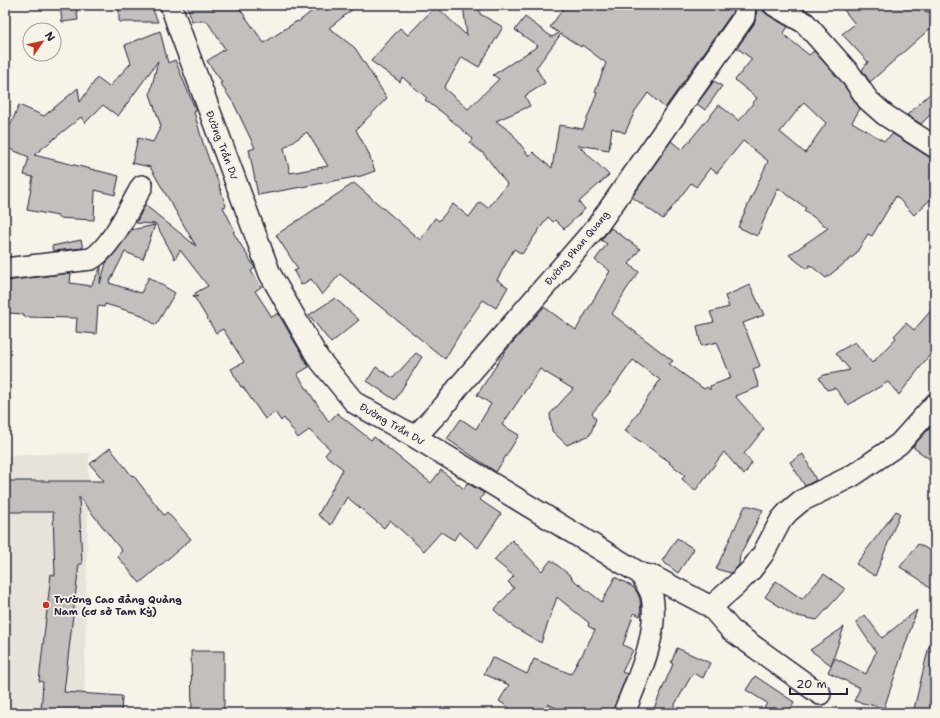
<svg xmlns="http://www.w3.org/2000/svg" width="940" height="718" viewBox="0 0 940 718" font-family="'Shantell Sans',sans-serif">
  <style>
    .built { fill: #e7e3db }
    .building { fill: #c2bfbd; stroke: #22223b; fill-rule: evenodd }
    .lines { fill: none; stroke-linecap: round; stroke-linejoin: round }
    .minor-casing { stroke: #22223b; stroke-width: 24 }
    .minor { stroke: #f7f3e8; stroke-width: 21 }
    .poi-dot { fill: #c8321e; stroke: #f7f3e8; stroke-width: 1.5 }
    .labels { text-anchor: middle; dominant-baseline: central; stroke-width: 3.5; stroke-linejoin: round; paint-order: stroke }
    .street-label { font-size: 10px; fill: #22223b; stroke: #f7f3e8 }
    .poi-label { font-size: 10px; font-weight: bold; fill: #22223b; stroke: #f7f3e8; text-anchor: start }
  </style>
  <rect width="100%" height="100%" fill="#f7f3e8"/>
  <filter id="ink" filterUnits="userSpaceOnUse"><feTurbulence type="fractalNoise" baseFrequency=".025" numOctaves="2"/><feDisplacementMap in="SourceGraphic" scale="8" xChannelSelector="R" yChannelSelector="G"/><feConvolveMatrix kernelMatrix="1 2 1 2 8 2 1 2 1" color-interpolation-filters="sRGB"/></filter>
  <g filter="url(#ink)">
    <path class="built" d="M 89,453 L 84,713 L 5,713 L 5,455 Z"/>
    <path class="building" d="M 60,5 L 76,5 L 78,20 L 62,22 Z
      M 119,5 L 151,5 L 158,22 L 119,22 Z
      M 187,5 L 237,5 L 264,43 L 297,21 L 298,22 L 320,5 L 358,5 L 329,28 L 355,48 L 387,98 L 356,130 L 368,152 L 375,171 L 361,176 L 258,195 L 249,150 L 255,148 L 234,104 L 220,83 L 222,82 L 207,61 L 225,49 L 207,21 L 192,21 ZM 307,132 L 328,166 L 290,173 L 284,148 Z
      M 463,5 L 479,5 L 480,14 L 503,27 L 479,67 L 462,57 L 444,88 L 468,109 L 499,79 L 493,75 L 538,46 L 515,30 L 525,17 L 552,37 L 559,33 L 550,27 L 566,5 L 733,5 L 732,13 L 665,108 L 648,93 L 635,111 L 625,133 L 612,128 L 609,150 L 578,145 L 609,175 L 579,202 L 585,209 L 564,229 L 555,220 L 553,222 L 548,217 L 522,254 L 514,249 L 497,280 L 508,287 L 496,308 L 483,300 L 462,330 L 445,359 L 340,274 L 322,295 L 311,279 L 301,285 L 294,271 L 298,269 L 276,235 L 354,183 L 420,240 L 435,218 L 439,221 L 453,204 L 469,217 L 480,202 L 488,208 L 507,184 L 484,154 L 470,143 L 473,139 L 443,113 L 425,100 L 427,98 L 402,77 L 400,82 L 371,61 L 400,28 L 408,35 L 436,6 L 467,36 ZM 561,34 L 581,47 L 582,45 L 606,63 L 595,92 L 597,93 L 583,129 L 559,125 L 552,168 L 533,152 L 529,156 L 512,133 L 496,121 L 530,106 L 525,96 L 545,83 L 536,68 Z
      M 757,5 L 762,5 L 763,11 L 768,15 L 788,27 L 783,34 L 809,55 L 814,51 L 841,81 L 860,109 L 852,122 L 884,141 L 893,134 L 929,157 L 935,159 L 935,195 L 914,215 L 896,196 L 872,236 L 868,234 L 855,255 L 826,278 L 810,265 L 807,269 L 789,255 L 828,228 L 804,210 L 806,208 L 778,188 L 757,236 L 738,227 L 768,161 L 743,141 L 717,173 L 710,168 L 696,187 L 691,183 L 663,219 L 632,197 L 671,141 L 682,150 L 719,105 L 739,121 L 757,98 L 735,80 L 752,59 L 737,48 L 754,24 L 756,18 ZM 804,102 L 826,123 L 805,153 L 780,132 Z
      M 840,5 L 897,5 L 933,13 L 935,24 L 870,82 L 862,70 L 868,62 L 842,34 L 855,24 Z
      M 160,31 L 168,63 L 175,60 L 196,111 L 194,112 L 203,143 L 214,173 L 220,185 L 219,185 L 226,206 L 223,207 L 235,231 L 233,232 L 255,268 L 251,271 L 261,287 L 255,291 L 272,317 L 278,313 L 309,367 L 297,374 L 329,422 L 337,413 L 371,440 L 374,437 L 431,483 L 441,470 L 464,489 L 467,483 L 484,493 L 480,500 L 501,514 L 478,548 L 459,532 L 454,540 L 441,532 L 424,551 L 390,520 L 384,528 L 347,497 L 331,525 L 318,515 L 343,469 L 325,455 L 330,449 L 309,430 L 298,438 L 284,418 L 281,421 L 275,412 L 265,419 L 243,387 L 241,387 L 231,369 L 244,362 L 223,329 L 216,333 L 193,295 L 198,297 L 195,293 L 208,286 L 180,250 L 175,259 L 156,224 L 136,223 L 145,205 L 196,246 L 150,167 L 132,163 L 138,138 L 153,142 L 161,126 L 150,94 L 158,61 L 118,116 L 103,105 L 85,123 L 81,117 L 34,155 L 119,176 L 115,195 L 95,190 L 94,220 L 58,218 L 58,216 L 27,210 L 33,177 L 24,175 L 29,157 L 5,147 L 5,138 L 19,105 L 44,116 L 78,88 L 80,102 L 97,78 L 109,87 L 131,63 L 125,45 Z
      M 714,81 L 722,86 L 705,110 L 697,104 Z
      M 935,89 L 935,110 L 921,124 L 907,115 Z
      M 155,225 L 143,259 L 125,252 L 109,283 L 141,293 L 149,277 L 175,293 L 156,325 L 139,314 L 105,304 L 104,307 L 98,306 L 96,334 L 76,332 L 77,318 L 24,317 L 24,314 L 8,313 L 8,311 L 5,311 L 5,281 L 71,273 L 70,283 L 91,286 L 101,267 L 100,284 L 106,263 L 115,253 L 131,230 Z
      M 611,228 L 640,249 L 629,264 L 639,272 L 626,290 L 612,314 L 673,361 L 669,364 L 704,389 L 707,387 L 710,390 L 710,386 L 731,378 L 717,342 L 701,346 L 697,326 L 714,322 L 710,312 L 729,307 L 725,296 L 750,285 L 764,315 L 743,323 L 760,366 L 753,369 L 759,387 L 735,396 L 764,429 L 744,454 L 752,463 L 744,475 L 724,452 L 695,491 L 682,479 L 685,475 L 669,463 L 670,462 L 625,431 L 660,380 L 633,360 L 607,396 L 592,413 L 596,419 L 590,435 L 567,445 L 552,431 L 550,414 L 573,389 L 540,369 L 502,425 L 519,435 L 496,472 L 447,439 L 461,419 L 476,429 L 491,404 L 477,395 L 507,349 L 544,307 L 576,330 L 610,271 L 595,260 L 607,244 L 601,240 Z
      M 81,240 L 83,248 L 53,251 L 52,246 Z
      M 335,298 L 359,320 L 331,343 L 309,315 Z
      M 935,306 L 935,348 L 899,395 L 888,382 L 848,405 L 835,388 L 827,390 L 819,378 L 824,375 L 850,370 L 836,353 L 855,342 L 872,363 L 896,338 L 894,336 L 906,323 L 914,330 Z
      M 416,353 L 422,357 L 395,400 L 367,381 L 376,367 L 393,378 Z
      M 931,427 L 935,429 L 935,463 L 914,448 L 914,445 Z
      M 110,448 L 132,476 L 133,475 L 164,515 L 167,512 L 191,539 L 140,583 L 117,556 L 122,551 L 79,497 L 82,564 L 79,564 L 64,692 L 122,696 L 121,713 L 41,713 L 43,682 L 39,681 L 51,574 L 55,575 L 53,512 L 5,512 L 5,481 L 104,481 L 90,464 Z
      M 803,454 L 816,480 L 805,486 L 790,462 Z
      M 745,506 L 750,506 L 763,510 L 740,555 L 739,565 L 731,573 L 716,569 Z
      M 896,511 L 900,513 L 875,576 L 856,564 Z
      M 677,538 L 694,549 L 678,573 L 662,561 Z
      M 512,540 L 542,571 L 551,560 L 572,577 L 571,578 L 602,602 L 615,577 L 633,587 L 637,592 L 640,599 L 641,614 L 640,616 L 634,613 L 623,645 L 633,650 L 622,672 L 627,674 L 612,713 L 566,713 L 548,704 L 543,713 L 517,713 L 499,701 L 509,685 L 484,674 L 492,657 L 527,674 L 534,659 L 571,674 L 580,657 L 581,657 L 595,630 L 588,626 L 589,623 L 557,597 L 541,643 L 514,627 L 494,610 L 514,588 L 508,582 L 514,576 L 494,560 Z
      M 918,544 L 935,553 L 935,593 L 919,579 L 900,567 Z
      M 824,574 L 845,589 L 817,620 L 793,615 L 765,597 L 776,581 L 802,599 Z
      M 917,610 L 884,708 L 854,701 L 860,688 L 828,672 L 835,658 L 866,674 L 876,652 L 856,622 L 865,615 L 882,638 Z
      M 844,627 L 831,665 L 810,650 Z
      M 929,646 L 935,647 L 935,713 L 913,713 Z
      M 677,648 L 710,663 L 703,678 L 693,673 L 670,713 L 652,713 L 673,664 L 671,663 Z
      M 191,651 L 224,651 L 224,713 L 192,713 Z
      M 755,676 L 794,702 L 789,713 L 761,713 L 767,703 L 746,690 Z"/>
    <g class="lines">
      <g class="minor-casing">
        <path id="minor" d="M 171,5 L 177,23 L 270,274 L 318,358 L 355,403 L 415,437 L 641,574 C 644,581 650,589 652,596 C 659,636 638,677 624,713
          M 774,5 L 805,23 L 850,74 L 868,100 L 885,115 L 935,147
          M 5,269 L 91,259 C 111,248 130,207 142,186
          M 415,437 L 444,406 L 460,385 L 598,225 L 744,17 L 745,5
          M 641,574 L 654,577 L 711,607 L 731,630 L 820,694
          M 711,607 L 736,585 L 751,570 L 763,554 L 781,520 L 788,512 L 801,501 L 852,476 L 899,444 L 935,404"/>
      </g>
      <use href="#minor" class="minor"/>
    </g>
  </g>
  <circle class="poi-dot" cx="46" cy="605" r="4"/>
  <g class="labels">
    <g class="street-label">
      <text transform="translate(222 145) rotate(69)">Đường Trần Dư</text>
      <text transform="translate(577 248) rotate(-50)">Đường Phan Quang</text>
      <text transform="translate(392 424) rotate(30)">Đường Trần Dư</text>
    </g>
    <g class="poi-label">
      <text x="54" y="599">Trường Cao đẳng Quảng<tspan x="54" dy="12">Nam (cơ sở Tam Kỳ)</tspan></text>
    </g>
  </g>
  <rect width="940" height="718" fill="none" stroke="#f7f3e8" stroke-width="20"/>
  <rect x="10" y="10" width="920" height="698" fill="none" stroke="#22223b" stroke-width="1.5" filter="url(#ink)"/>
  <g transform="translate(42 42) rotate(56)"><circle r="19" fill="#f7f3e8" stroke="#a29fa3"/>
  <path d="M0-3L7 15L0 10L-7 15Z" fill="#c8321e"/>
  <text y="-6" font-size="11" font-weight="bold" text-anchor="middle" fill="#22223b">N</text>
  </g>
  <path d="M790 688v6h57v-6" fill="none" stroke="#22223b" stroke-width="2"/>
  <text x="796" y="688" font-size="12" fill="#22223b" stroke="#f7f3e8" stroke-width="3" paint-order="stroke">20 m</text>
</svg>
